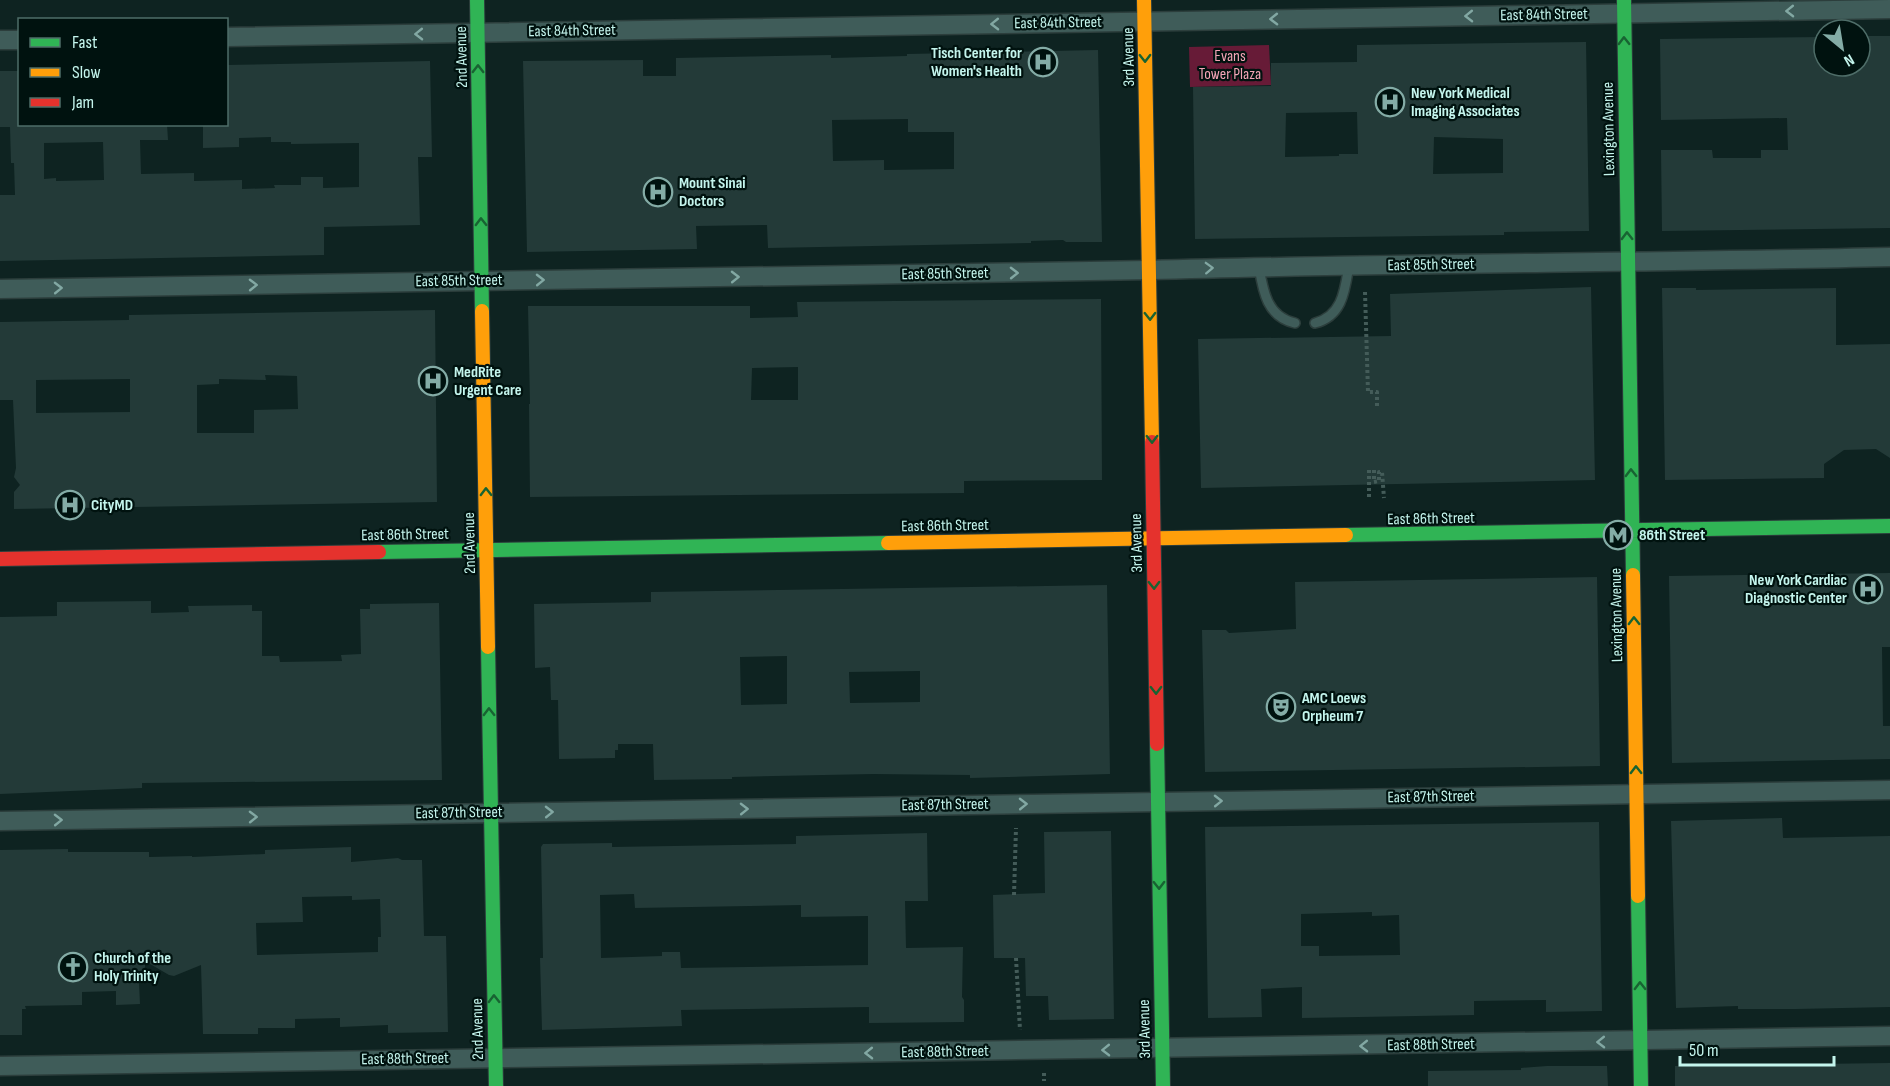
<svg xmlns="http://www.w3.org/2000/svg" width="1890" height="1086" viewBox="0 0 1890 1086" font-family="'Sofia Sans Condensed',sans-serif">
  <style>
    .green { fill: #671b37 }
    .building { fill: #233a38; fill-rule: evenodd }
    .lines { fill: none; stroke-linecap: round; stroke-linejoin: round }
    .lane-casing { stroke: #2c3e3c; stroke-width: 12 }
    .street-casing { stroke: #2c3e3c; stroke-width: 21 }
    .fast-casing { stroke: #2c3e3c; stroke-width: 16 }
    .slow-casing { stroke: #2c3e3c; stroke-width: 16 }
    .jam-casing { stroke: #2c3e3c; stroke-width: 16 }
    .path { stroke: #445c59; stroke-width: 4; stroke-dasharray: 3 3; stroke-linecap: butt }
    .lane { stroke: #3f5c59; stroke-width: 9 }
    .street { stroke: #3f5c59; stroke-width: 18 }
    .fast { stroke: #30b455; stroke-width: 14 }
    .slow { stroke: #ff9f0a; stroke-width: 14 }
    .jam { stroke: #e5322d; stroke-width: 14 }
    .oneway { stroke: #82a8a3 }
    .oneway2 { stroke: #186332 }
    .labels { text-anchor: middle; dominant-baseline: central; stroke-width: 4.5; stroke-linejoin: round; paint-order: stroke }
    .street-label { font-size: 16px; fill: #c4f5ed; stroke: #00120f }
    .poi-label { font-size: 16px; font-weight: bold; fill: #c4f5ed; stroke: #00120f; text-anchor: start }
    .park-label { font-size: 16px; fill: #f4a5b7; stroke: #00120f }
  </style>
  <rect width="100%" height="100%" fill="#0e2321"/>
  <path class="green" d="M 1269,45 L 1271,85 L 1190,87 L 1189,47 Z"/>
  <path class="building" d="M 1860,36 L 1890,36 L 1890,228 L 1662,231 L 1661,150 L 1712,150 L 1713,158 L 1761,158 L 1761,150 L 1788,150 L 1787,118 L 1661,120 L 1660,39 L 1824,37 L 1824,66 L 1860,66 Z
    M 1586,42 L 1589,231 L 1504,232 L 1504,235 L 1195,239 L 1193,87 L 1271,86 L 1271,63 L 1357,62 L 1357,45 ZM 1357,112 L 1358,154 L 1339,154 L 1339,156 L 1285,157 L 1286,113 ZM 1434,137 L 1503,139 L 1503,173 L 1433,174 Z
    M 1098,50 L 1102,242 L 1066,242 L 1063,240 L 1031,241 L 1031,243 L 768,248 L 767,225 L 696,226 L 697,249 L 527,252 L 523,61 L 643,60 L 643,76 L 676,76 L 676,58 L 831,55 L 831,58 L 907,56 L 907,54 ZM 908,119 L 908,132 L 954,132 L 954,169 L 884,170 L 884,160 L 833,161 L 832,120 Z
    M 430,61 L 432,157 L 418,157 L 420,225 L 324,227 L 324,255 L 0,261 L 0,195 L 15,195 L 14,163 L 11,163 L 10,127 L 0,127 L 0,71 L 20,71 L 20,124 L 167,124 L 168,140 L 140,140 L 141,174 L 194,173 L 194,181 L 242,180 L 242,189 L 275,188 L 274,185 L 301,185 L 301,177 L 323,177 L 323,188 L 359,187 L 359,143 L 291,144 L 291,142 L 271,142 L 271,137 L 239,138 L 239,147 L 203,148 L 203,124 L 226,124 L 226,65 ZM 103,142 L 104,180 L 56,181 L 56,178 L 44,179 L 44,143 Z
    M 1591,287 L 1595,480 L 1201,488 L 1198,339 L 1391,336 L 1390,294 Z
    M 1662,288 L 1696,288 L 1696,290 L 1836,288 L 1836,345 L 1890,344 L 1890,458 L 1876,449 L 1844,450 L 1824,464 L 1824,478 L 1665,480 Z
    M 1101,299 L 1102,480 L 964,481 L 964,493 L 530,497 L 529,404 L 530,404 L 528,306 L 750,306 L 750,318 L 798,317 L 797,302 ZM 798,367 L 798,400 L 751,400 L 752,368 Z
    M 435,310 L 437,502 L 14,509 L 14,492 L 20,485 L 14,477 L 16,468 L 13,400 L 0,400 L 0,322 L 129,320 L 129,315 ZM 265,375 L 297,376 L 298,409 L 254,410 L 254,433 L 197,433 L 197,385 L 219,384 L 219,379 L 266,380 ZM 130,379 L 130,412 L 36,413 L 36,380 Z
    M 1890,573 L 1890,647 L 1882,647 L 1883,726 L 1890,726 L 1890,759 L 1672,763 L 1669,576 Z
    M 1597,577 L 1600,766 L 1205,772 L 1202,630 L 1226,630 L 1229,633 L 1296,629 L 1295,582 Z
    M 1107,585 L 1110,774 L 970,778 L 970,775 L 873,774 L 732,777 L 732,779 L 654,780 L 653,744 L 618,744 L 618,750 L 615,750 L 615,758 L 559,759 L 558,700 L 551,700 L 550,667 L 535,668 L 534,604 L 651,602 L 651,592 ZM 787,656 L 787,704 L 741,705 L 740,657 ZM 920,671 L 920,702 L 850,703 L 849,672 Z
    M 151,601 L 151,613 L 189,612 L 188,606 L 252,605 L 252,611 L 262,611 L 262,656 L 279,656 L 280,662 L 342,661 L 341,655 L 361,654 L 360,609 L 370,609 L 370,604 L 439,603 L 442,780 L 142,783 L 142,788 L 0,794 L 0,617 L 57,616 L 57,602 Z
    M 1782,818 L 1783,838 L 1890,836 L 1890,1007 L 1796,1009 L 1738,1009 L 1738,1006 L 1676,1008 L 1671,821 Z
    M 1599,822 L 1602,1011 L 1546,1012 L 1546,1000 L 1474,1001 L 1474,1015 L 1302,1018 L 1302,987 L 1261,989 L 1262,1017 L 1208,1018 L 1205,827 ZM 1372,912 L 1372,916 L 1399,915 L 1400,955 L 1319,956 L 1319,946 L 1301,946 L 1301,914 Z
    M 1111,831 L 1114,1019 L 1049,1020 L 1048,996 L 1026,996 L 1025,958 L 994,958 L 993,895 L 1045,893 L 1044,832 Z
    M 927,833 L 928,901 L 905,901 L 906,948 L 963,947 L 962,997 L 964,1000 L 964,1022 L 869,1023 L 869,1007 L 681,1010 L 682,1026 L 542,1030 L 540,958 L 543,958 L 541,847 L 543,844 L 612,843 L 612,847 L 796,844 L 796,836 ZM 634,894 L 635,908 L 801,905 L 801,917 L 868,916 L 868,965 L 681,968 L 680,952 L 662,952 L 662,956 L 601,958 L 600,895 Z
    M 351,847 L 351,862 L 398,858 L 402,860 L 422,860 L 424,936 L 446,936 L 448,1032 L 388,1033 L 388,1025 L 340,1027 L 340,1018 L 295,1019 L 295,1028 L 258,1028 L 258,1034 L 203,1034 L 201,965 L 174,976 L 169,975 L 145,961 L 145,982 L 139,982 L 140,1004 L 116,1005 L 116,991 L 82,992 L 82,1005 L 25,1006 L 26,1009 L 22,1009 L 22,1035 L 0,1035 L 0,850 L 68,849 L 68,852 L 149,852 L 149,857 L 192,856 L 192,857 L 265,854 L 265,850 ZM 352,896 L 352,900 L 380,899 L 381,937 L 378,937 L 378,952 L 257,955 L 256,923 L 303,922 L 302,897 Z
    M 1890,1063 L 1890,1086 L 1675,1086 L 1675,1066 Z
    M 1547,1066 L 1607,1066 L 1608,1086 L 1428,1086 L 1428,1071 L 1521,1070 L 1521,1068 Z"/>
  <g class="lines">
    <g class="lane-casing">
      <path id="lane" d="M 1259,267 C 1263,291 1267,317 1295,323
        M 1315,323 C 1343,316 1345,289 1349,265"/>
    </g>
    <g class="street-casing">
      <path id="street" d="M 226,37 L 1890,9
        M 0,40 L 20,40
        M 0,289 L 1149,270 C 1396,263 1643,263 1890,257
        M 0,821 L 1890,790
        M 0,1066 C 630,1055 1260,1048 1890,1036"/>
    </g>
    <g class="fast-casing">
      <path id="fast" d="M 477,0 L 482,311
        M 1624,0 L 1633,575
        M 1346,535 L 1890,526
        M 379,552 L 888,543
        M 488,647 L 496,1086
        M 1157,744 L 1163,1086
        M 1638,896 L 1641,1086"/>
    </g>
    <g class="slow-casing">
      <path id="slow" d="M 1144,0 L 1152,442
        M 482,311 L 488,647
        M 888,543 L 1346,535
        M 1633,575 L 1638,896"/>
    </g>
    <g class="jam-casing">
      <path id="jam" d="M 1152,442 L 1157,744
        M 0,559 L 379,552"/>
    </g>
    <path class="path" d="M 1365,292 L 1368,392 L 1377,392 L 1377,407
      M 1369,470 L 1369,498
      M 1374,470 L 1374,482 L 1379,481 L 1379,472 L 1382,472 L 1384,498
      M 1014,895 L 1016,828
      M 1016,958 L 1020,1030
      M 1044,1073 L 1044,1081"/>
    <use href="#lane" class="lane"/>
    <use href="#street" class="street"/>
    <use href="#fast" class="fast"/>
    <use href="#slow" class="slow"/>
    <use href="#jam" class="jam"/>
  </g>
  <defs><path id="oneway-chevron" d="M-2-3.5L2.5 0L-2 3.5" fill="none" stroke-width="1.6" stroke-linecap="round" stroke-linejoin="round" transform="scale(1.5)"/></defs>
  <g class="oneway">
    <use href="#oneway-chevron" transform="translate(1790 11) rotate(179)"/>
    <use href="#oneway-chevron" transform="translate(1469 16) rotate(179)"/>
    <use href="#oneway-chevron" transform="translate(1274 19) rotate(179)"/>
    <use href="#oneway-chevron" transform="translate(995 24) rotate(179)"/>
    <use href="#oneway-chevron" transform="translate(419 34) rotate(179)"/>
    <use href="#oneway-chevron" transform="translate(1209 268) rotate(-2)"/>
    <use href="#oneway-chevron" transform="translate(1014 273) rotate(-1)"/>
    <use href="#oneway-chevron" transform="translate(735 277) rotate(-1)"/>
    <use href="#oneway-chevron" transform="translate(540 280) rotate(-1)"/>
    <use href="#oneway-chevron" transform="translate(253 285) rotate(-1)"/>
    <use href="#oneway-chevron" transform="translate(58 288) rotate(-1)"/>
    <use href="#oneway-chevron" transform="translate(1218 801) rotate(-1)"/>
    <use href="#oneway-chevron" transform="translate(1023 804) rotate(-1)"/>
    <use href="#oneway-chevron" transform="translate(744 809) rotate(-1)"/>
    <use href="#oneway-chevron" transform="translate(549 812) rotate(-1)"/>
    <use href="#oneway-chevron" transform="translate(253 817) rotate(-1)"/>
    <use href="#oneway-chevron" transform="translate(58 820) rotate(-1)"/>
    <use href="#oneway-chevron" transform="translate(1601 1042) rotate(179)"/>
    <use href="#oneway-chevron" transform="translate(1364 1046) rotate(179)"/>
    <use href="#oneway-chevron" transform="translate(1106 1050) rotate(179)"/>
    <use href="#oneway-chevron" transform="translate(869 1053) rotate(179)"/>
  </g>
  <g class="oneway2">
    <use href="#oneway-chevron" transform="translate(1624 41) rotate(-91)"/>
    <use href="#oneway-chevron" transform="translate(1145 58) rotate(89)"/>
    <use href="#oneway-chevron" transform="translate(478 69) rotate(-90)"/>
    <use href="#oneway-chevron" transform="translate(481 222) rotate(-91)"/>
    <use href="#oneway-chevron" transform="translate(1627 236) rotate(-91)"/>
    <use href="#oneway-chevron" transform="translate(1150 316) rotate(89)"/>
    <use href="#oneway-chevron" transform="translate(1152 439) rotate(89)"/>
    <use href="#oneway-chevron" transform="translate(1631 473) rotate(-91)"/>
    <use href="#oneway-chevron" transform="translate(486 492) rotate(-91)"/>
    <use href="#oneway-chevron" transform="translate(1154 585) rotate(89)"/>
    <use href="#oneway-chevron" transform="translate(1634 621) rotate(-91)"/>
    <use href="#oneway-chevron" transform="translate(1156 690) rotate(89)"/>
    <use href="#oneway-chevron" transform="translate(489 712) rotate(-91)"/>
    <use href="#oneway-chevron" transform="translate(1636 770) rotate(-91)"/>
    <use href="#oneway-chevron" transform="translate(1159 885) rotate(89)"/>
    <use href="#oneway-chevron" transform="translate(1640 986) rotate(-91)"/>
    <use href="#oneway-chevron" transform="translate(494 999) rotate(-91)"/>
  </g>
  <defs>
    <g id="hospital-ring" transform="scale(1.5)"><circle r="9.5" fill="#00120f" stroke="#84aca6" stroke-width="1.5"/><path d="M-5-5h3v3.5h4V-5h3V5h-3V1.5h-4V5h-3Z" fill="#84aca6"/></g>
    <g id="metro-ring" transform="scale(1.5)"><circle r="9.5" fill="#00120f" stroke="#84aca6" stroke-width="1.5"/><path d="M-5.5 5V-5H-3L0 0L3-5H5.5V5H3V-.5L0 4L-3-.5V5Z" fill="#84aca6"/></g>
    <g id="theatre-ring" transform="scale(1.5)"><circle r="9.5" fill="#00120f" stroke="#84aca6" stroke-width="1.5"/><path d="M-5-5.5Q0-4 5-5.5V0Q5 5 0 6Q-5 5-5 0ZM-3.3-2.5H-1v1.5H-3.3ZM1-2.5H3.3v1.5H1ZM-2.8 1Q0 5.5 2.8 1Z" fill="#84aca6"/></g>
    <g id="church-ring" transform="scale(1.5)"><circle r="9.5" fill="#00120f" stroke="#84aca6" stroke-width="1.5"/><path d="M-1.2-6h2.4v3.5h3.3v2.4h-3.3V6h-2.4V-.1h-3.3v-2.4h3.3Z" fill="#84aca6"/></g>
  </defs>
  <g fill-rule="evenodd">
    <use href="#hospital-ring" x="1043" y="62"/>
    <use href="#hospital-ring" x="1390" y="102"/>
    <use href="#hospital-ring" x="658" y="192"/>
    <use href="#hospital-ring" x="433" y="381"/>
    <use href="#hospital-ring" x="70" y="505"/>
    <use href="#metro-ring" x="1618" y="535"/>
    <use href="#hospital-ring" x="1868" y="589"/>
    <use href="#theatre-ring" x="1281" y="707"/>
    <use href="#church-ring" x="73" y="967"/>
  </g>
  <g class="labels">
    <g class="street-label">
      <text transform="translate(1544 15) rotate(-1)">East 84th Street</text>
      <text transform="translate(1058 23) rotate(-1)">East 84th Street</text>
      <text transform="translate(572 31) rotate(-1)">East 84th Street</text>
      <text transform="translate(462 57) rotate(-91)">2nd Avenue</text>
      <text transform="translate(1129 57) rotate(-91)">3rd Avenue</text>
      <text transform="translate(1609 129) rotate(-91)">Lexington Avenue</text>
      <text transform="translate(1431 265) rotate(-1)">East 85th Street</text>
      <text transform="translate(945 274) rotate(-1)">East 85th Street</text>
      <text transform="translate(459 281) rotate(-1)">East 85th Street</text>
      <text transform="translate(1431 519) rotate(-1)">East 86th Street</text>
      <text transform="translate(945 526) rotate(-1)">East 86th Street</text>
      <text transform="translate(405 535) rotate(-1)">East 86th Street</text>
      <text transform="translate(470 543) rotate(-91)">2nd Avenue</text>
      <text transform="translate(1137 543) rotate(-91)">3rd Avenue</text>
      <text transform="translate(1617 615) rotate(-91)">Lexington Avenue</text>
      <text transform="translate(1431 797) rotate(-1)">East 87th Street</text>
      <text transform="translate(945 805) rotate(-1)">East 87th Street</text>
      <text transform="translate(459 813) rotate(-1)">East 87th Street</text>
      <text transform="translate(478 1029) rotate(-91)">2nd Avenue</text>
      <text transform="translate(1145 1029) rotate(-91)">3rd Avenue</text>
      <text transform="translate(1431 1045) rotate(-1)">East 88th Street</text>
      <text transform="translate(945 1052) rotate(-1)">East 88th Street</text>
      <text transform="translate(405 1059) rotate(-1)">East 88th Street</text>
    </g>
    <g class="poi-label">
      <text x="1022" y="53" text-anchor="end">Tisch Center for<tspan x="1022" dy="18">Women's Health</tspan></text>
      <text x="1411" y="93">New York Medical<tspan x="1411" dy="18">Imaging Associates</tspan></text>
      <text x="679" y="183">Mount Sinai<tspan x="679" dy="18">Doctors</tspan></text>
      <text x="454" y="372">MedRite<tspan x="454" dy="18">Urgent Care</tspan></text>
      <text x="91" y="505">CityMD</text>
      <text x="1639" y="535">86th Street</text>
      <text x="1847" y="580" text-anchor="end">New York Cardiac<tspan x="1847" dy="18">Diagnostic Center</tspan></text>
      <text x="1302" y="698">AMC Loews<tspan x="1302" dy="18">Orpheum 7</tspan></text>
      <text x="94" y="958">Church of the<tspan x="94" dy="18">Holy Trinity</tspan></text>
    </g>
    <g class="park-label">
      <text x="1230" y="56">Evans<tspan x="1230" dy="18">Tower Plaza</tspan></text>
    </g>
  </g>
  <rect x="18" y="18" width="210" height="108" fill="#00120f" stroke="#4e6d68" stroke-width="1.5"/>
  <rect x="30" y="38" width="30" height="9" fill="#30b455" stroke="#4e6d68" stroke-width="1.5"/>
  <text x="72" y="48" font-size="18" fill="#c4f5ed">Fast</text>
  <rect x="30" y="68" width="30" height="9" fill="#ff9f0a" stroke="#4e6d68" stroke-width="1.5"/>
  <text x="72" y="78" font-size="18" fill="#c4f5ed">Slow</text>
  <rect x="30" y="98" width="30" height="9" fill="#e5322d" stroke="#4e6d68" stroke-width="1.5"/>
  <text x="72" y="108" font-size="18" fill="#c4f5ed">Jam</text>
  <g transform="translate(1842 48) rotate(150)"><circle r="28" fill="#00120f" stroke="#4e6d68" stroke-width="1.5"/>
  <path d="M0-4.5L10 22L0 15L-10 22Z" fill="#84aca6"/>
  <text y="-9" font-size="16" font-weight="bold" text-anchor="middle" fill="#c4f5ed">N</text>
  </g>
  <path d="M1680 1056v9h154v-9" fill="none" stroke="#c4f5ed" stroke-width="3"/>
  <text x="1689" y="1056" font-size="18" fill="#c4f5ed" stroke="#00120f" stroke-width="4.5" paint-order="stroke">50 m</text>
</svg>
